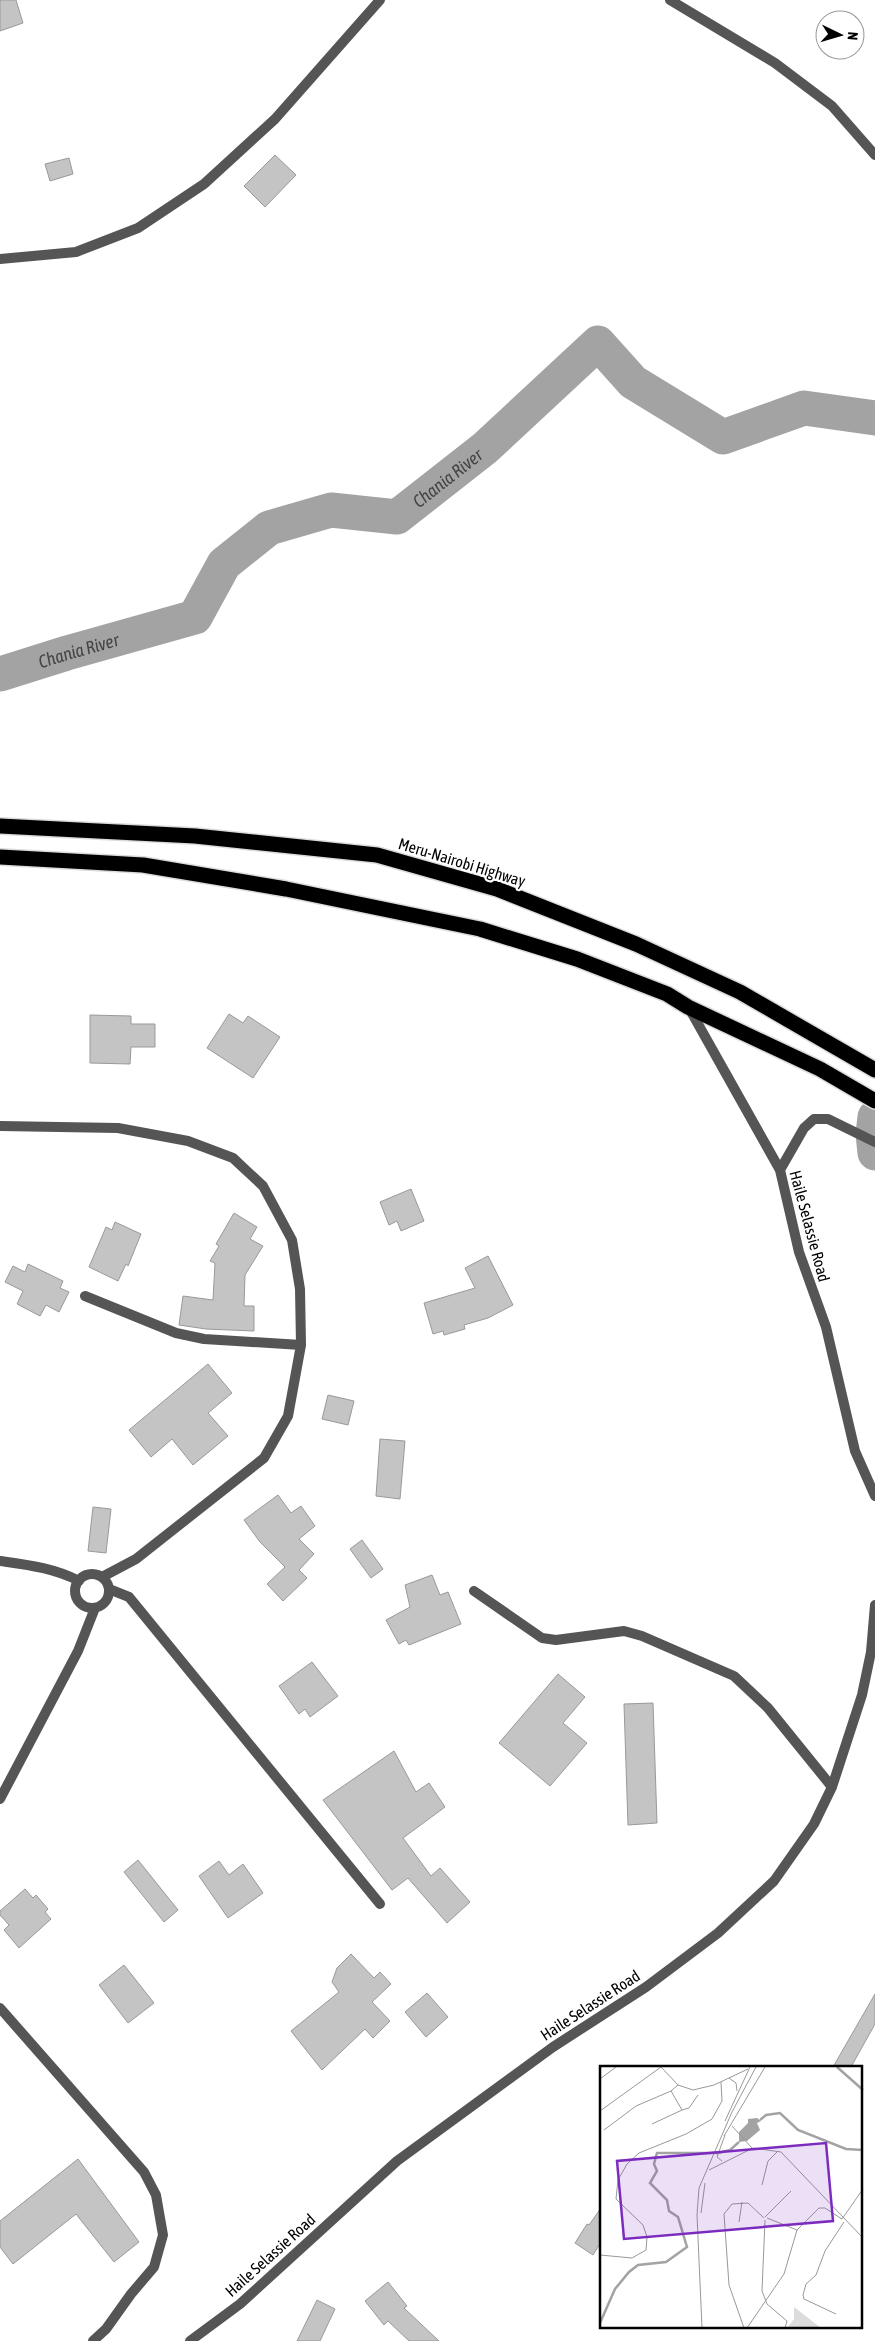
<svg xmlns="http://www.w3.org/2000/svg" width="875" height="2341" viewBox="0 0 875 2341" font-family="'Asap Condensed',sans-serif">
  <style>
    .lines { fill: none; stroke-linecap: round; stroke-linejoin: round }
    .river { stroke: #a3a3a3; stroke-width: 35 }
    .building { fill: #c4c4c4; stroke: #999 }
    .highway-casing { stroke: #dbdbdb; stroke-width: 18 }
    .street { stroke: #555; stroke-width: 10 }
    .highway { stroke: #000; stroke-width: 15 }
    .labels { text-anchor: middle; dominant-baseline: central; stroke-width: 4.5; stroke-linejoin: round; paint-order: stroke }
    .street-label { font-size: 16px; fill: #000; stroke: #fff }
    .water-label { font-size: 18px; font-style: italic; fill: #444; stroke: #fff }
    .inset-river { fill: none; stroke: #a3a3a3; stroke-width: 2.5 }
    .inset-road { fill: none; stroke: #999; stroke-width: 1 }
    .view { fill: #7b2cbf; fill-opacity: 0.15; stroke: #7b2cbf; stroke-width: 2.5 }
    .inset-edge { fill: none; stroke: #000; stroke-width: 2.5 }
  </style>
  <rect width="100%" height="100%" fill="#fff"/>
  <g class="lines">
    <g class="river">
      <path id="s1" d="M 0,674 L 67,653 L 195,617 L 224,564 L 269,528 L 331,510 L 397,517 L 485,448 L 598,343 L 633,382 L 723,437 L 804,408 L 875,418"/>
      <path d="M 875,1117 L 873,1134 L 875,1153"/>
    </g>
  </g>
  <path class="building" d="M 0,0 L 16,0 L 23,23 L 0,31 Z
    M 275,155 L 296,175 L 265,207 L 244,186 Z
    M 69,158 L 73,174 L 50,181 L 45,164 Z
    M 229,1014 L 243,1023 L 248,1016 L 280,1037 L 253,1078 L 207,1048 Z
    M 90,1015 L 131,1016 L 131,1024 L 155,1024 L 155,1047 L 131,1047 L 130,1064 L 90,1063 Z
    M 411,1189 L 424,1221 L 401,1231 L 397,1221 L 389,1225 L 380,1202 Z
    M 234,1213 L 257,1227 L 250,1239 L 263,1246 L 245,1275 L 244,1306 L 254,1306 L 254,1331 L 206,1329 L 179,1325 L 183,1296 L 213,1300 L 215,1263 L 210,1261 L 219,1246 L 216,1244 Z
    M 115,1222 L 141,1234 L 128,1266 L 126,1264 L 118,1281 L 89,1267 L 106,1227 L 112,1230 Z
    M 488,1256 L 513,1305 L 488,1318 L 464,1325 L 465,1329 L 444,1335 L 443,1331 L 433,1334 L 424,1303 L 475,1288 L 465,1268 Z
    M 28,1264 L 63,1281 L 60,1288 L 69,1292 L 59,1312 L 46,1305 L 40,1316 L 17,1304 L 23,1291 L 5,1282 L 13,1266 L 25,1272 Z
    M 208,1364 L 232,1393 L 208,1413 L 228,1436 L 193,1465 L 172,1439 L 151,1457 L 129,1430 Z
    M 328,1395 L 354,1401 L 348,1425 L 322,1419 Z
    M 380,1439 L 405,1441 L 400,1499 L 376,1496 Z
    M 278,1495 L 291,1513 L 301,1506 L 315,1526 L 299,1539 L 314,1554 L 299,1570 L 307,1578 L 283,1601 L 267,1584 L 285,1567 L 260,1542 L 244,1520 Z
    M 93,1507 L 111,1509 L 106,1553 L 88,1551 Z
    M 362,1540 L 383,1569 L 371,1578 L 350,1549 Z
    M 432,1575 L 440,1595 L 448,1592 L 461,1624 L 409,1645 L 406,1640 L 399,1644 L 386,1620 L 410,1607 L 405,1585 Z
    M 312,1662 L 338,1696 L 310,1717 L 305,1709 L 299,1714 L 279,1686 Z
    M 558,1674 L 585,1697 L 563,1723 L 587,1743 L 550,1786 L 499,1743 Z
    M 653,1703 L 657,1823 L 628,1825 L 624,1704 Z
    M 394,1751 L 416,1792 L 429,1783 L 445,1807 L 403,1838 L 431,1876 L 440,1868 L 470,1902 L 447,1923 L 408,1878 L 392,1890 L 323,1800 Z
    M 138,1860 L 178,1910 L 164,1922 L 124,1872 Z
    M 219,1861 L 229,1875 L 243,1864 L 263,1893 L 228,1918 L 199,1876 Z
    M 25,1889 L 33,1898 L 36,1895 L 48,1909 L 45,1912 L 51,1919 L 19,1948 L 4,1930 L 9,1925 L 0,1915 L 0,1911 Z
    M 351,1954 L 374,1978 L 380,1972 L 391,1984 L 372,2002 L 390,2021 L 373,2038 L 365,2029 L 322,2070 L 291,2031 L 339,1992 L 332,1982 L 337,1968 Z
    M 124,1965 L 154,2003 L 128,2023 L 99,1985 Z
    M 427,1993 L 448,2017 L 426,2037 L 405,2012 Z
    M 875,1994 L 875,2024 L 851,2067 L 833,2067 Z
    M 78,2159 L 139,2242 L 114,2262 L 76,2214 L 13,2264 L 0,2247 L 0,2221 Z
    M 601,2208 L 601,2242 L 593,2255 L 575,2243 L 587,2224 L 589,2225 Z
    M 388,2282 L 407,2306 L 404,2308 L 439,2341 L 409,2341 L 388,2321 L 384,2325 L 365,2301 Z
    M 317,2300 L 335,2309 L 320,2341 L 297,2341 Z"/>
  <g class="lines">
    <g class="highway-casing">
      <path id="highway" d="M 0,826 L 195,836 L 377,855 L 497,889 L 636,944 L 740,992 L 875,1070
        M 0,857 L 143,865 L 286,889 L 480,929 L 577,959 L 667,994 L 688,1007 L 820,1069 L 875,1101"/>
    </g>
    <path class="street" d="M 670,0 L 775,63 L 832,106 L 875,155
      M 0,259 L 76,252 L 138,228 L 204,184 L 275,119 L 380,0
      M 689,1008 L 780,1170 L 799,1252 L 826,1327 L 855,1451 L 875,1496
      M 0,1126 L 118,1128 L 188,1141 L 233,1158 L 263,1186 L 292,1240 L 300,1289 L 301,1345 L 288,1416 L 264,1458 L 136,1559 L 102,1577
      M 780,1170 L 804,1128 L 814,1119 L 828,1119 L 875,1142
      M 85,1296 L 176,1333 L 204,1339 L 301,1345
      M 0,1561 C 28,1565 54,1568 79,1581
      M75 1591a17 17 0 1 1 34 0a17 17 0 1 1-34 0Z
      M 109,1589 L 129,1597 L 380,1904
      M 474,1591 L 542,1638 L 556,1640 L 624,1631 L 642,1636 L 734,1676 L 768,1708 L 832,1787
      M 0,1799 L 78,1651 L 95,1608
      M 0,2008 L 144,2172 L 156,2195 L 163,2235 L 154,2267 L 131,2294 L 106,2329 L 93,2341
      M 190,2341 L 240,2304 L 397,2161 L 553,2047 L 646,1987 L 718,1933 L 774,1881 L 814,1824 L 832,1787 L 862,1695 L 871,1652 L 875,1605"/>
    <use href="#highway" class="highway"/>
  </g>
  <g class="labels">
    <g class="street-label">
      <text transform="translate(462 862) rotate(17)">Meru-Nairobi Highway</text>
      <text transform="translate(810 1226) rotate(75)">Haile Selassie Road</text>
      <text transform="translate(590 2005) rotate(-33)">Haile Selassie Road</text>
      <text transform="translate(270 2255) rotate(-42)">Haile Selassie Road</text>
    </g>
    <g class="water-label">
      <text stroke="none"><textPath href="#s1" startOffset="516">Chania River</textPath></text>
      <text stroke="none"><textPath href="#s1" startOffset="82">Chania River</textPath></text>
    </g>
  </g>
  <g transform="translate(600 2066)">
    <rect width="262" height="262" fill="#fff"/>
    <path d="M 194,241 L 221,262 L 187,262 L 194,253 Z" fill="#dcdcdc"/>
    <path d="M 157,52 L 161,55 L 157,57 L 160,64 L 147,75 L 139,76 L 139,66 L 148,57 L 148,53 Z" fill="#a3a3a3"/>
    <path class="inset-river" d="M 237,1 L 263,24M 160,54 L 166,49 L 180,47 L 198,64 L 246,83 L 263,84M 0,257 L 15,223 L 29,206 L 38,199 L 66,196 L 87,181 L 78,151 L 69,145 L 67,134 L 50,117 L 57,105 L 54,98 L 57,87 L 118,87 L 130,84 L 139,76"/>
    <path class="inset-road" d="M 61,1 L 78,19 L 93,24 L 114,19 L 148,3M 129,12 L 136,17 L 137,25M 0,13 L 16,1M 82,44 L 89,42 L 98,29M 0,45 L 61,1M 125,55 L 150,1M 52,58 L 82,44 L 71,25 L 78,19M 132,60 L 152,82M 4,64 L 36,40 L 71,25M 124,70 L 165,1M 122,95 L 117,91 L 125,69M 109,104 L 153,82 L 181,86 L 263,172M 162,119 L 168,95 L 177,86M 101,147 L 105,117M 165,151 L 191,125M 167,152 L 197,164 L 219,142 L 225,142 L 242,153 L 263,123M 165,154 L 162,225 L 167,238 L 187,255 L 185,262M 139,156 L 142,136M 0,189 L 32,192 L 46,184 L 47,171 L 43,159 L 16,133 L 18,114 L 27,98 L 39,87 L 86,68 L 112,53 L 122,35 L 121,16M 236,248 L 204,233 L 203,229 L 206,218 L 216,209 L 225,185 L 244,156M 102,262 L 97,149 L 99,122 L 132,46 L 156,1M 144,262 L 129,219 L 124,148 L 132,138 L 148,137 L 164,152M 147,262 L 184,208 L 197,164"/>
    <path class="view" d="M 226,77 L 233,155 L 24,173 L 17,95 Z"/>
    <rect width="262" height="262" class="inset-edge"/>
  </g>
  <g transform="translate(840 35) rotate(95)"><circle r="24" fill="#ffffff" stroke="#999999"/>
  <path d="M0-4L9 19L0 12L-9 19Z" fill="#000000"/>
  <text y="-8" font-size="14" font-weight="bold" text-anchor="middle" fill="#000000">N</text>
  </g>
</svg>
